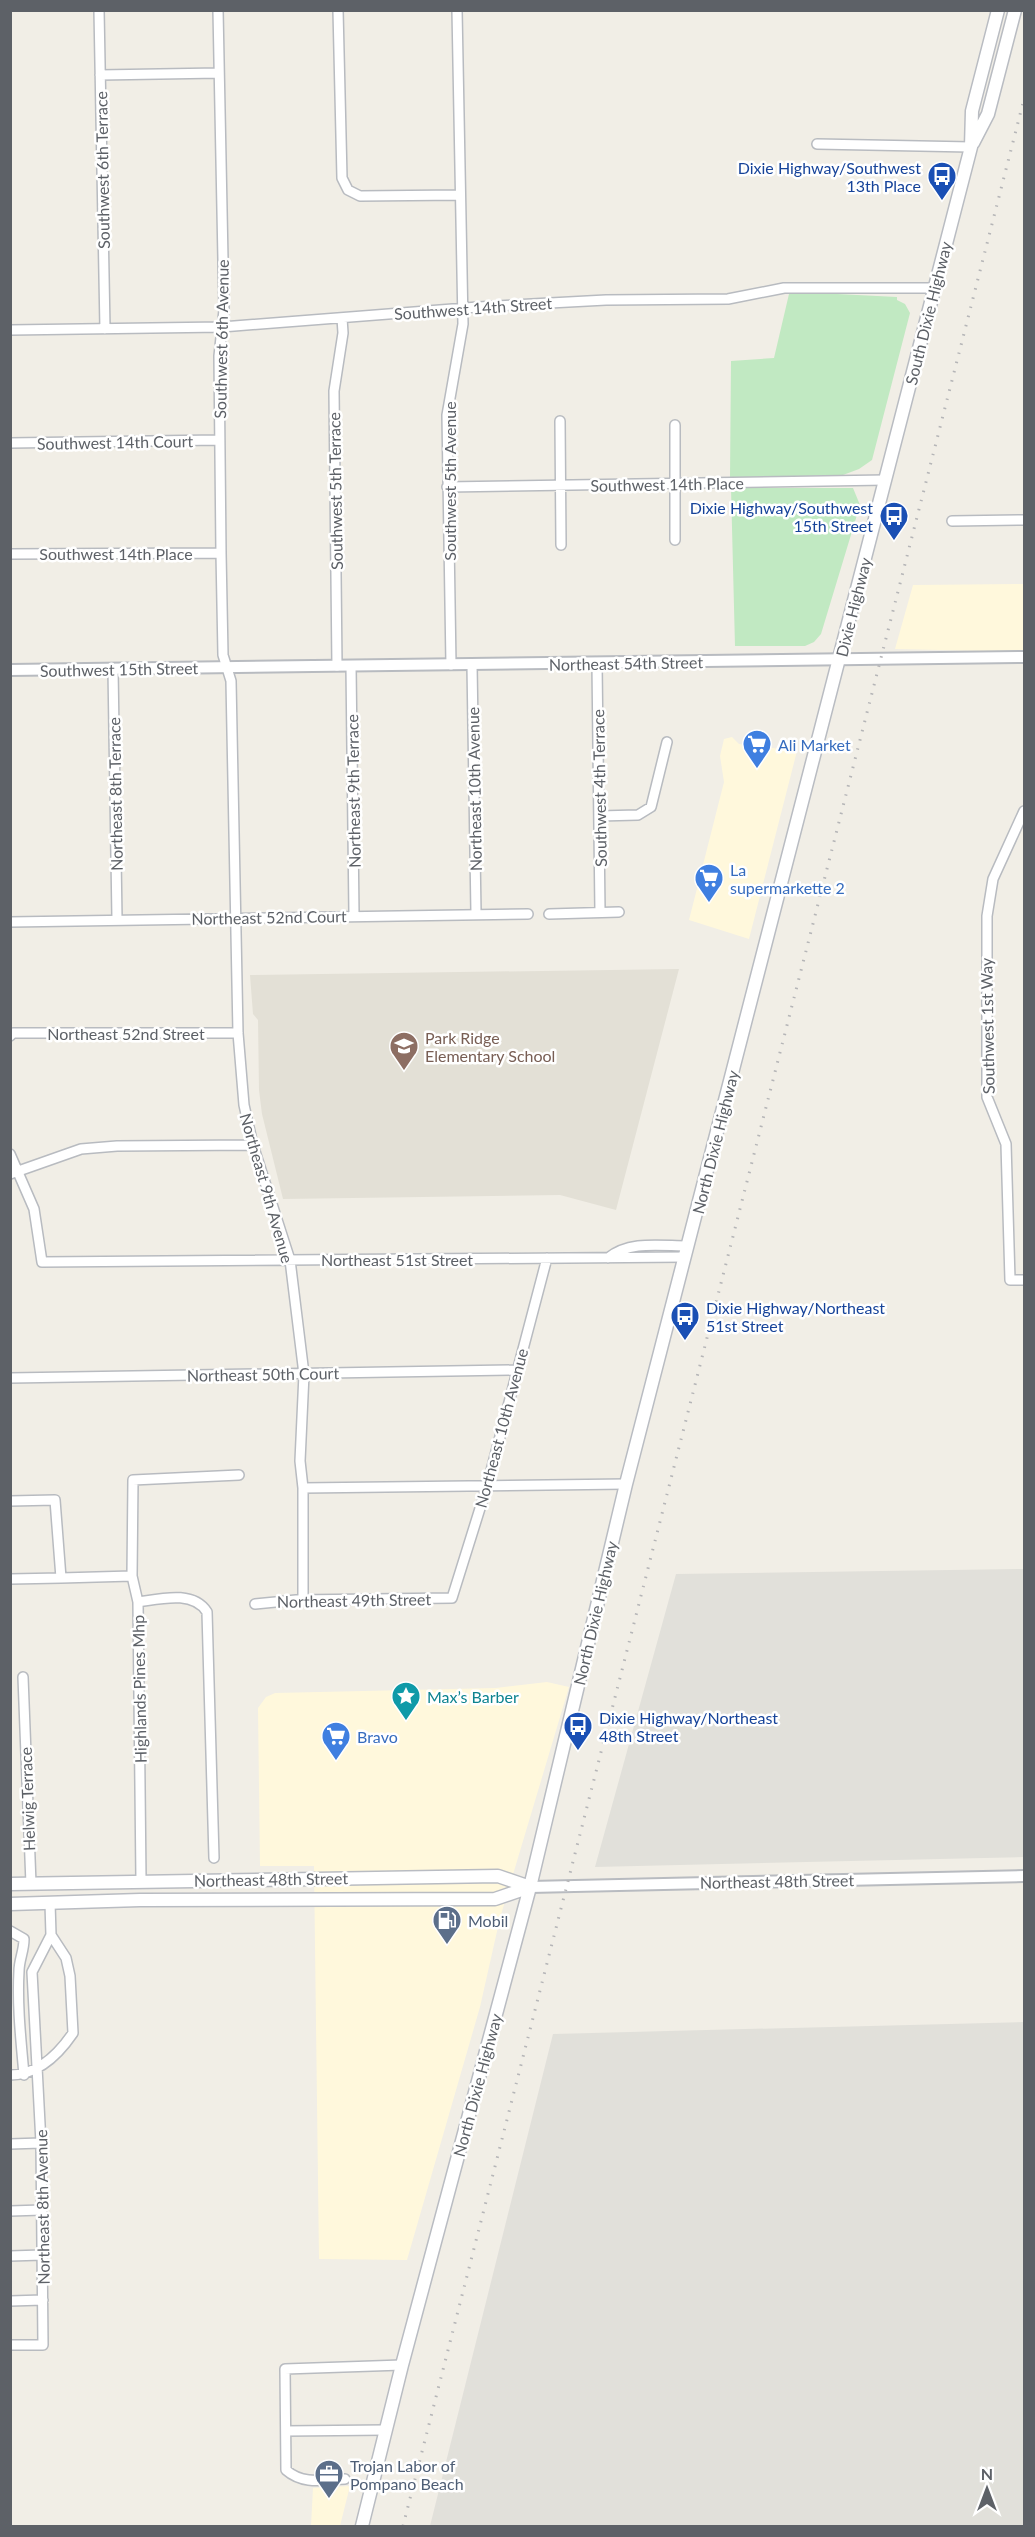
<svg xmlns="http://www.w3.org/2000/svg" width="1035" height="2537" viewBox="0 0 1035 2537" font-family="Lato,sans-serif">
  <style>
    .commercial { fill: #fff8dc }
    .industrial { fill: #e1e0da }
    .education { fill: #e3e0d6 }
    .green { fill: #c1e9c2 }
    .lines { fill: none; stroke-linecap: round; stroke-linejoin: round }
    .minor-casing { stroke: #b8bbc0; stroke-width: 12 }
    .tertiary-casing { stroke: #b8bbc0; stroke-width: 14 }
    .secondary-casing { stroke: #b9bcc2; stroke-width: 15 }
    .minor { stroke: #fff; stroke-width: 9 }
    .tertiary { stroke: #fff; stroke-width: 10 }
    .secondary { stroke: #fff; stroke-width: 12 }
    .rail { stroke: #b5b5b7; stroke-width: 3; stroke-dasharray: 1.5 8; stroke-linecap: butt }
    .labels { text-anchor: middle; dominant-baseline: central; stroke-width: 5; stroke-linejoin: round; paint-order: stroke }
    .transit-label { font-size: 16px; fill: #164399; stroke: #fff; text-anchor: end }
    .street-label { font-size: 16px; fill: #5d6167; stroke: #fff }
    .shop-label { font-size: 16px; fill: #366cbe; stroke: #fff; text-anchor: start }
    .education-label { font-size: 16px; fill: #785e54; stroke: #fff; text-anchor: start }
    .culture-label { font-size: 16px; fill: #0d838f; stroke: #fff; text-anchor: start }
    .service-label { font-size: 16px; fill: #4e5e75; stroke: #fff; text-anchor: start }
  </style>
  <rect width="100%" height="100%" fill="#f1eee6"/>
  <path class="commercial" d="M 1024,584 L 1024,652 L 895,649 L 913,585 Z
    M 732,737 L 739,744 L 797,751 L 749,939 L 689,920 L 724,782 L 720,756 L 724,739 Z
    M 547,1682 L 569,1687 L 500,1918 L 480,2007 L 407,2260 L 319,2259 L 314,1866 L 260,1866 L 258,1708 L 266,1697 L 275,1693 L 496,1688 Z
    M 350,2486 L 340,2526 L 311,2526 L 313,2488 Z"/>
  <path class="industrial" d="M 1024,1569 L 1024,1857 L 595,1867 L 676,1574 Z
    M 1024,2022 L 1024,2526 L 430,2526 L 553,2034 Z"/>
  <path class="education" d="M 679,969 L 616,1210 L 560,1195 L 283,1199 L 262,1114 L 259,1090 L 258,1020 L 253,1014 L 250,975 Z"/>
  <path class="green" d="M 817,293 L 897,297 L 897,300 L 905,304 L 910,313 L 872,460 L 859,469 L 843,475 L 730,478 L 731,361 L 774,358 L 789,294 Z
    M 731,488 L 853,488 L 860,505 L 821,634 L 814,642 L 805,646 L 735,646 Z"/>
  <g class="lines">
    <g class="minor-casing">
      <path id="minor" d="M 99,10 L 105,329
        M 218,10 L 224,310 L 219,356 L 221,553 L 223,655 L 231,681 L 238,1033 L 244,1105 L 253,1145 L 290,1260 L 304,1374 L 300,1461 L 303,1488 L 303,1600
        M 338,10 L 342,178 L 348,190 L 360,196 L 460,195
        M 100,75 L 219,73
        M 817,144 L 971,147
        M 10,330 L 222,327 L 478,307 L 606,300 L 728,299 L 784,288 L 935,288
        M 560,421 L 561,545
        M 675,425 L 675,540
        M 10,443 L 219,440
        M 447,487 L 886,480
        M 952,521 L 1024,520
        M 10,554 L 221,553
        M 597,664 L 600,912
        M 451,665 L 447,415 L 463,324 L 457,10
        M 472,665 L 476,913
        M 337,666 L 334,391 L 343,333 L 342,318
        M 351,666 L 354,915
        M 113,669 L 117,919
        M 1024,811 L 993,879 L 987,916 L 987,1097 L 1006,1144 L 1010,1280 L 1024,1280
        M 599,816 L 638,815 L 651,807 L 667,742
        M 549,914 L 619,912
        M 10,922 L 528,914
        M 10,1036 L 13,1033 L 238,1033
        M 10,1154 L 34,1209 L 42,1262 L 685,1257
        M 10,1174 L 81,1149 L 117,1146 L 253,1145
        M 608,1258 C 630,1240 661,1246 688,1246
        M 10,1378 L 516,1370
        M 303,1488 L 626,1484
        M 10,1501 L 55,1500 L 61,1578 L 132,1576
        M 10,1579 L 61,1578
        M 138,1602 C 160,1599 193,1590 207,1612 L 214,1858
        M 255,1604 L 296,1600 L 452,1598 L 487,1486 L 547,1258
        M 23,1677 L 31,1884
        M 141,1880 L 138,1602 L 132,1576 L 133,1480 L 239,1475
        M 10,1931 L 24,1939 C 24,1951 19,1960 19,1971 C 17,2006 21,2040 24,2075
        M 10,2075 C 38,2075 58,2055 73,2033 L 70,1976 L 66,1958 L 51,1935 L 50,1903
        M 10,2144 L 41,2143
        M 10,2211 L 42,2210
        M 10,2256 L 42,2255
        M 10,2301 L 43,2300
        M 10,2345 L 43,2345 L 41,2143 L 32,1972 L 51,1935
        M 286,2431 L 386,2430
        M 345,2479 C 323,2480 303,2485 286,2470 L 285,2369 L 402,2365"/>
    </g>
    <g class="tertiary-casing">
      <path id="tertiary" d="M 10,670 L 1024,657
        M 530,1887 L 1024,1876"/>
    </g>
    <g class="secondary-casing">
      <path id="secondary" d="M 973,143 L 988,114 L 1015,10
        M 10,1884 L 498,1876 L 530,1887
        M 10,1904 L 140,1900 L 495,1899 L 530,1887
        M 362,2526 L 402,2365 L 530,1887 L 626,1484 L 971,147 L 972,111 L 998,10"/>
    </g>
    <use href="#minor" class="minor"/>
    <use href="#tertiary" class="tertiary"/>
    <use href="#secondary" class="secondary"/>
    <path class="rail" d="M 403,2526 L 1024,99"/>
  </g>
  <defs>
    <g id="bus-pin" transform="scale(1.5)"><path d="M0 17L-7.5 6A9.5 9.5 0 1 1 7.5 6Z" fill="#1a4fb4" stroke="#fff"/><path d="M-5-6H5V4H4V6H2V4H-2V6H-4V4H-5ZM-3.5-4V0h7V-4ZM-3.5 1.2v1.5H-2V1.2ZM2 1.2v1.5H3.5V1.2Z" fill="#fff"/></g>
    <g id="supermarket-pin" transform="scale(1.5)"><path d="M0 17L-7.5 6A9.5 9.5 0 1 1 7.5 6Z" fill="#3f7fe0" stroke="#fff"/><path d="M-6-5.5h2.5l.6 2H6L4.5 2H-2.5L-4.4-4H-6ZM-1.5 3.2a1.3 1.3 0 1 0 .1 0ZM3 3.2a1.3 1.3 0 1 0 .1 0Z" fill="#fff"/></g>
    <g id="school-pin" transform="scale(1.5)"><path d="M0 17L-7.5 6A9.5 9.5 0 1 1 7.5 6Z" fill="#8d6e63" stroke="#fff"/><path d="M0-5L7-2L0 1L-7-2ZM-4 1L0 2.5L4 1V4Q0 6-4 4Z" fill="#fff"/></g>
    <g id="sight-pin" transform="scale(1.5)"><path d="M0 17L-7.5 6A9.5 9.5 0 1 1 7.5 6Z" fill="#0f9aa8" stroke="#fff"/><path d="M0-6L1.8-2.2L6-1.7L2.9 1.2L3.7 5.4L0 3.3L-3.7 5.4L-2.9 1.2L-6-1.7L-1.8-2.2Z" fill="#fff"/></g>
    <g id="fuel-pin" transform="scale(1.5)"><path d="M0 17L-7.5 6A9.5 9.5 0 1 1 7.5 6Z" fill="#5c6f8a" stroke="#fff"/><path d="M-5.5-6h7V0h2V4h1.3V-2.5L3-4.5l.8-.8L6-3V5H2.5V1h-1V6h-7ZM-4.2-4.7v3.2H.2V-4.7Z" fill="#fff"/></g>
    <g id="office-pin" transform="scale(1.5)"><path d="M0 17L-7.5 6A9.5 9.5 0 1 1 7.5 6Z" fill="#5c6f8a" stroke="#fff"/><path d="M-6-3h4V-5.5h4V-3h4V5H-6ZM-1-4.5V-3h2v-1.5ZM-6 0V1H6V0Z" fill="#fff"/></g>
  </defs>
  <g fill-rule="evenodd">
    <use href="#bus-pin" x="942" y="176"/>
    <use href="#bus-pin" x="894" y="516"/>
    <use href="#supermarket-pin" x="757" y="744"/>
    <use href="#supermarket-pin" x="709" y="878"/>
    <use href="#school-pin" x="404" y="1046"/>
    <use href="#bus-pin" x="685" y="1316"/>
    <use href="#sight-pin" x="406" y="1696"/>
    <use href="#bus-pin" x="578" y="1726"/>
    <use href="#supermarket-pin" x="336" y="1736"/>
    <use href="#fuel-pin" x="447" y="1920"/>
    <use href="#office-pin" x="329" y="2474"/>
  </g>
  <g class="labels">
    <g class="transit-label">
      <text x="921" y="167">Dixie Highway/Southwest<tspan x="921" dy="18">13th Place</tspan></text>
      <text x="873" y="507">Dixie Highway/Southwest<tspan x="873" dy="18">15th Street</tspan></text>
      <text x="706" y="1307" text-anchor="start">Dixie Highway/Northeast<tspan x="706" dy="18">51st Street</tspan></text>
      <text x="599" y="1717" text-anchor="start">Dixie Highway/Northeast<tspan x="599" dy="18">48th Street</tspan></text>
    </g>
    <g class="street-label">
      <text transform="translate(102 170) rotate(-91)">Southwest 6th Terrace</text>
      <text transform="translate(473 308) rotate(-4)">Southwest 14th Street</text>
      <text transform="translate(928 313) rotate(-76)">South Dixie Highway</text>
      <text transform="translate(221 339) rotate(-89)">Southwest 6th Avenue</text>
      <text transform="translate(115 442) rotate(-1)">Southwest 14th Court</text>
      <text transform="translate(449 481) rotate(-90)">Southwest 5th Avenue</text>
      <text transform="translate(667 484) rotate(-1)">Southwest 14th Place</text>
      <text transform="translate(335 491) rotate(-91)">Southwest 5th Terrace</text>
      <text x="116" y="553">Southwest 14th Place</text>
      <text transform="translate(853 607) rotate(-76)">Dixie Highway</text>
      <text transform="translate(626 663) rotate(-1)">Northeast 54th Street</text>
      <text transform="translate(119 669) rotate(-1)">Southwest 15th Street</text>
      <text transform="translate(599 788) rotate(-91)">Southwest 4th Terrace</text>
      <text transform="translate(474 789) rotate(-91)">Northeast 10th Avenue</text>
      <text transform="translate(353 791) rotate(-91)">Northeast 9th Terrace</text>
      <text transform="translate(115 794) rotate(-91)">Northeast 8th Terrace</text>
      <text transform="translate(269 917) rotate(-1)">Northeast 52nd Court</text>
      <text transform="translate(987 1026) rotate(-91)">Southwest 1st Way</text>
      <text x="126" y="1033">Northeast 52nd Street</text>
      <text transform="translate(715 1142) rotate(-76)">North Dixie Highway</text>
      <text transform="translate(267 1188) rotate(74)">Northeast 9th Avenue</text>
      <text x="397" y="1259">Northeast 51st Street</text>
      <text transform="translate(263 1374) rotate(-1)">Northeast 50th Court</text>
      <text transform="translate(501 1428) rotate(-75)">Northeast 10th Avenue</text>
      <text transform="translate(354 1600) rotate(-1)">Northeast 49th Street</text>
      <text transform="translate(595 1613) rotate(-77)">North Dixie Highway</text>
      <text transform="translate(139 1689) rotate(-91)">Highlands Pines Mhp</text>
      <text transform="translate(27 1799) rotate(-92)">Helwig Terrace</text>
      <text transform="translate(271 1879) rotate(-1)">Northeast 48th Street</text>
      <text transform="translate(777 1881) rotate(-1)">Northeast 48th Street</text>
      <text transform="translate(477 2085) rotate(-75)">North Dixie Highway</text>
      <text transform="translate(42 2207) rotate(-91)">Northeast 8th Avenue</text>
    </g>
    <g class="shop-label">
      <text x="778" y="744">Ali Market</text>
      <text x="730" y="869">La<tspan x="730" dy="18">supermarkette 2</tspan></text>
      <text x="357" y="1736">Bravo</text>
    </g>
    <g class="education-label">
      <text x="425" y="1037">Park Ridge<tspan x="425" dy="18">Elementary School</tspan></text>
    </g>
    <g class="culture-label">
      <text x="427" y="1696">Max’s Barber</text>
    </g>
    <g class="service-label">
      <text x="468" y="1920">Mobil</text>
      <text x="350" y="2465">Trojan Labor of<tspan x="350" dy="18">Pompano Beach</tspan></text>
    </g>
  </g>
  <rect width="1035" height="2537" fill="none" stroke="#5d6167" stroke-width="24"/>
  <g transform="translate(987 2489)" stroke="#ffffff" stroke-width="4.5" paint-order="stroke">
  <path d="M0-4.5L10 22L0 15L-10 22Z" fill="#5d6167"/>
  <text y="-9" font-size="16" font-weight="bold" text-anchor="middle" fill="#5d6167">N</text>
  </g>
</svg>
